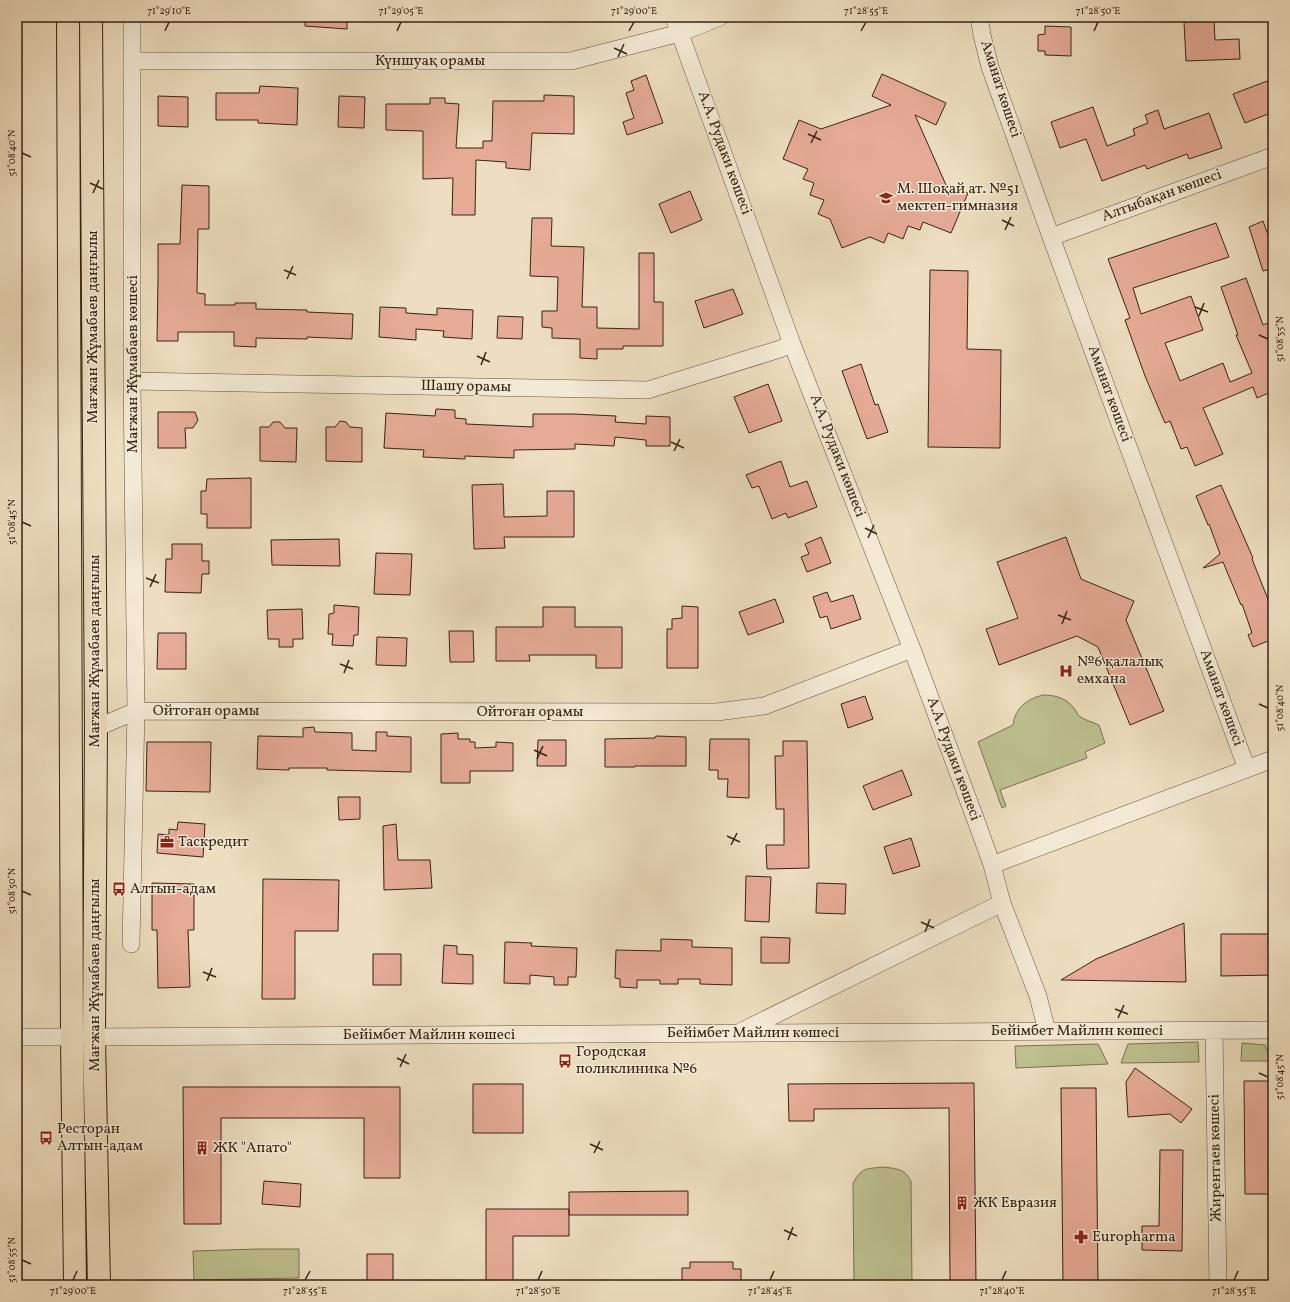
<svg xmlns="http://www.w3.org/2000/svg" width="1290" height="1302" viewBox="0 0 1290 1302" font-family="Vollkorn,serif">
  <style>
    .green { fill: #bdc08f; stroke: #7a7252 }
    .building { fill: #e6ab97; stroke: #382314 }
    .lines { fill: none; stroke-linecap: round; stroke-linejoin: round }
    .minor-casing { stroke: #65523f; stroke-width: 18 }
    .major-casing { stroke: #382314; stroke-width: 24 }
    .minor { stroke: #f3ead5; stroke-width: 17 }
    .major { stroke: #eddebf; stroke-width: 22 }
    .ticks { fill: none; stroke: #382314; stroke-width: 1.5 }
    .labels { text-anchor: middle; dominant-baseline: central; stroke-width: 3; stroke-linejoin: round; paint-order: stroke }
    .street-label { font-size: 15px; fill: #382314; stroke: #f3ead5 }
    .poi-label { font-size: 15px; fill: #382314; stroke: #f3ead5; text-anchor: start }
    .neatline { fill: none; stroke: #382314; stroke-width: 1.5 }
    .ticks-label { font-size: 10px; text-anchor: middle; fill: #382314 }
  </style>
  <rect width="100%" height="100%" fill="#eddebf"/>
  <filter id="stains"><feTurbulence type="fractalNoise" baseFrequency=".005" numOctaves="4"/><feColorMatrix values="0 0 0 0 .2 0 0 0 0 .09 0 0 0 0 .02 0 0 0 .5 -.17"/></filter>
  <radialGradient id="worn" r=".72"><stop offset=".6" stop-color="#630" stop-opacity="0"/><stop offset="1" stop-color="#630" stop-opacity=".3"/></radialGradient>
  <path class="green" d="M 17,17 L 20,17 L 17,478 Z
    M 1043,695 C 1055,695 1066,698 1074,708 C 1076,710 1077,714 1079,716 C 1084,720 1093,722 1099,725 L 1105,743 L 1085,752 L 1087,758 L 1000,790 L 1006,806 L 1002,808 L 978,742 L 1013,725 C 1015,708 1027,699 1043,695 Z
    M 1198,1042 L 1199,1062 L 1121,1063 L 1128,1044 Z
    M 1242,1043 L 1265,1045 L 1271,1061 L 1241,1061 Z
    M 1098,1044 L 1108,1064 L 1016,1068 L 1015,1046 Z
    M 883,1167 C 897,1169 904,1168 911,1181 L 912,1285 L 854,1285 L 853,1183 C 862,1167 866,1169 883,1167 Z
    M 258,1249 L 299,1249 L 299,1278 L 194,1280 L 193,1251 Z"/>
  <path class="building" d="M 305,17 L 347,17 L 347,29 L 305,26 Z
    M 1214,21 L 1215,40 L 1239,39 L 1240,59 L 1186,61 L 1184,22 Z
    M 1045,26 L 1071,27 L 1071,56 L 1045,55 L 1045,51 L 1038,51 L 1038,35 L 1045,34 Z
    M 882,74 L 946,103 L 936,125 L 915,115 L 946,185 L 968,193 L 951,233 L 923,222 L 920,230 L 908,226 L 903,239 L 888,233 L 884,243 L 870,237 L 842,248 L 830,219 L 818,214 L 824,200 L 810,195 L 814,183 L 803,179 L 808,169 L 783,159 L 799,120 L 821,129 L 891,105 L 872,96 Z
    M 646,75 L 663,123 L 627,135 L 623,122 L 634,118 L 626,93 L 634,90 L 631,81 Z
    M 1270,80 L 1273,87 L 1273,112 L 1245,123 L 1233,94 Z
    M 260,86 L 298,88 L 297,125 L 258,123 L 258,120 L 216,120 L 216,93 L 259,93 Z
    M 544,95 L 574,96 L 574,134 L 532,133 L 530,170 L 506,168 L 506,162 L 476,160 L 475,215 L 452,215 L 453,178 L 423,179 L 423,131 L 386,130 L 386,104 L 430,104 L 430,98 L 445,98 L 445,103 L 459,104 L 456,148 L 483,148 L 483,141 L 492,141 L 493,101 L 544,101 Z
    M 158,96 L 188,97 L 188,127 L 158,126 Z
    M 339,96 L 365,97 L 364,128 L 338,127 Z
    M 1093,107 L 1107,146 L 1135,135 L 1133,129 L 1148,123 L 1145,115 L 1158,110 L 1164,129 L 1209,113 L 1222,148 L 1189,159 L 1187,154 L 1147,169 L 1145,165 L 1102,181 L 1086,139 L 1060,148 L 1051,122 Z
    M 182,185 L 209,186 L 209,229 L 198,229 L 197,293 L 205,294 L 205,305 L 235,305 L 235,303 L 256,303 L 256,309 L 307,310 L 307,312 L 353,314 L 352,339 L 307,337 L 307,339 L 256,338 L 256,347 L 234,346 L 234,332 L 178,332 L 178,341 L 157,341 L 158,278 L 158,244 L 180,244 Z
    M 690,191 L 702,220 L 671,233 L 659,204 Z
    M 532,218 L 552,218 L 551,246 L 584,247 L 582,307 L 597,307 L 597,328 L 639,329 L 639,253 L 654,253 L 654,302 L 663,302 L 663,346 L 623,346 L 623,349 L 597,349 L 597,359 L 580,358 L 580,339 L 552,338 L 552,328 L 542,327 L 542,311 L 557,311 L 558,277 L 530,276 Z
    M 1263,221 L 1273,248 L 1273,268 L 1263,271 L 1249,227 Z
    M 1216,223 L 1229,257 L 1133,288 L 1141,314 L 1191,296 L 1203,330 L 1165,343 L 1180,381 L 1223,363 L 1230,382 L 1252,373 L 1236,335 L 1238,335 L 1221,287 L 1246,278 L 1263,325 L 1273,321 L 1273,391 L 1257,398 L 1253,387 L 1203,408 L 1223,454 L 1195,466 L 1187,447 L 1181,449 L 1170,421 L 1165,423 L 1145,376 L 1125,320 L 1130,318 L 1108,259 Z
    M 930,270 L 968,271 L 967,349 L 1001,350 L 1000,448 L 928,447 Z
    M 733,289 L 743,314 L 704,328 L 695,301 Z
    M 380,307 L 406,308 L 406,313 L 437,315 L 437,308 L 473,310 L 472,339 L 443,337 L 444,331 L 416,329 L 416,340 L 379,337 Z
    M 498,316 L 523,317 L 522,339 L 497,338 Z
    M 861,364 L 875,405 L 878,404 L 888,432 L 867,439 L 842,371 Z
    M 768,384 L 782,421 L 749,433 L 734,397 Z
    M 436,409 L 455,410 L 455,418 L 466,419 L 466,424 L 533,427 L 533,414 L 574,414 L 616,416 L 615,422 L 646,424 L 646,416 L 670,417 L 670,446 L 646,446 L 646,440 L 615,437 L 614,446 L 575,444 L 575,449 L 514,450 L 514,458 L 465,456 L 465,459 L 423,457 L 424,450 L 384,448 L 386,413 L 435,416 Z
    M 158,412 L 195,412 L 198,420 L 193,428 L 185,428 L 186,448 L 158,448 Z
    M 340,421 L 346,422 L 350,427 L 362,428 L 362,462 L 326,461 L 326,427 L 335,427 Z
    M 273,422 L 280,422 L 285,428 L 297,428 L 296,462 L 260,461 L 260,427 L 269,427 Z
    M 781,461 L 790,487 L 807,481 L 817,507 L 788,518 L 786,513 L 772,519 L 759,486 L 752,488 L 746,475 Z
    M 251,478 L 251,528 L 207,528 L 207,514 L 201,514 L 201,491 L 206,491 L 207,479 Z
    M 503,484 L 504,517 L 547,516 L 547,491 L 574,491 L 574,537 L 504,537 L 505,548 L 474,549 L 472,485 Z
    M 1221,485 L 1253,558 L 1252,559 L 1273,612 L 1273,639 L 1253,647 L 1248,635 L 1252,633 L 1242,604 L 1241,605 L 1223,562 L 1203,568 L 1220,554 L 1209,524 L 1208,525 L 1196,496 Z
    M 821,537 L 831,563 L 807,572 L 801,557 L 809,554 L 805,544 Z
    M 1066,537 L 1081,579 L 1134,601 L 1126,620 L 1164,711 L 1130,725 L 1098,647 L 1077,636 L 999,665 L 986,629 L 1018,618 L 997,562 Z
    M 339,539 L 340,566 L 272,565 L 271,540 Z
    M 172,544 L 202,544 L 202,561 L 209,561 L 209,574 L 202,574 L 201,593 L 165,592 L 166,559 L 172,559 Z
    M 376,553 L 412,554 L 410,595 L 374,594 Z
    M 827,592 L 831,602 L 853,595 L 861,619 L 831,629 L 827,616 L 820,618 L 813,597 Z
    M 775,599 L 784,622 L 748,635 L 739,612 Z
    M 334,605 L 359,607 L 358,635 L 354,635 L 353,646 L 332,645 L 333,634 L 328,634 L 329,614 L 334,613 Z
    M 682,606 L 698,607 L 698,668 L 667,668 L 667,629 L 672,629 L 672,619 L 682,618 Z
    M 543,607 L 575,607 L 575,627 L 622,627 L 622,668 L 596,668 L 596,655 L 529,655 L 530,661 L 496,661 L 496,627 L 543,627 Z
    M 302,609 L 303,639 L 293,639 L 293,647 L 279,647 L 279,639 L 268,639 L 267,610 Z
    M 449,631 L 473,631 L 474,662 L 450,662 Z
    M 158,633 L 186,633 L 186,669 L 157,669 Z
    M 377,637 L 407,638 L 406,666 L 376,665 Z
    M 865,696 L 873,719 L 848,728 L 841,704 Z
    M 314,727 L 315,732 L 352,733 L 352,750 L 376,751 L 376,732 L 387,732 L 387,736 L 411,737 L 411,772 L 327,770 L 327,768 L 289,768 L 289,770 L 257,769 L 258,736 L 303,737 L 303,728 Z
    M 458,733 L 458,739 L 470,739 L 470,742 L 475,742 L 475,748 L 496,747 L 496,742 L 513,743 L 513,771 L 470,771 L 470,783 L 441,783 L 441,734 Z
    M 656,736 L 686,737 L 686,766 L 635,766 L 635,767 L 605,767 L 605,739 L 655,738 Z
    M 710,739 L 749,739 L 749,798 L 727,797 L 728,779 L 718,779 L 718,770 L 709,770 Z
    M 538,740 L 566,740 L 566,766 L 537,766 Z
    M 783,741 L 807,741 L 809,868 L 767,869 L 766,845 L 784,845 L 784,809 L 776,809 L 775,756 L 783,756 Z
    M 147,742 L 211,742 L 210,792 L 146,791 Z
    M 902,770 L 912,795 L 873,810 L 863,786 Z
    M 338,797 L 360,797 L 360,819 L 339,820 Z
    M 178,822 L 205,824 L 203,857 L 157,853 L 158,834 L 169,835 L 169,829 L 177,830 Z
    M 396,824 L 398,860 L 430,860 L 432,888 L 384,890 L 383,826 Z
    M 911,838 L 920,866 L 893,874 L 884,847 Z
    M 746,876 L 771,877 L 769,922 L 745,921 Z
    M 263,879 L 339,880 L 338,931 L 295,931 L 295,999 L 262,999 Z
    M 152,883 L 194,884 L 194,930 L 188,930 L 190,987 L 158,988 L 157,930 L 152,930 Z
    M 817,883 L 846,884 L 845,914 L 816,913 Z
    M 1184,923 L 1186,982 L 1061,980 L 1096,959 Z
    M 1221,934 L 1273,934 L 1273,975 L 1221,976 Z
    M 761,937 L 790,938 L 789,963 L 761,963 Z
    M 661,939 L 692,940 L 692,947 L 732,948 L 732,985 L 700,984 L 700,979 L 678,979 L 678,984 L 660,984 L 660,980 L 637,980 L 637,988 L 620,987 L 620,979 L 615,978 L 616,950 L 661,951 Z
    M 505,942 L 532,943 L 531,946 L 577,948 L 576,977 L 568,977 L 568,985 L 554,985 L 554,977 L 530,975 L 530,984 L 504,983 Z
    M 444,945 L 457,946 L 457,954 L 473,955 L 473,984 L 442,983 Z
    M 373,954 L 401,954 L 401,985 L 373,985 Z
    M 1135,1068 L 1192,1109 L 1181,1123 L 1170,1114 L 1128,1117 L 1126,1082 Z
    M 1244,1081 L 1273,1081 L 1273,1194 L 1245,1194 Z
    M 974,1083 L 976,1285 L 950,1285 L 949,1108 L 814,1109 L 814,1121 L 789,1121 L 788,1084 Z
    M 473,1084 L 523,1084 L 523,1133 L 473,1133 Z
    M 183,1087 L 400,1087 L 400,1178 L 364,1178 L 364,1118 L 221,1118 L 221,1224 L 184,1224 Z
    M 1061,1088 L 1096,1088 L 1098,1285 L 1063,1285 Z
    M 1160,1150 L 1183,1150 L 1182,1251 L 1142,1250 L 1142,1226 L 1159,1226 Z
    M 264,1181 L 301,1184 L 300,1207 L 262,1204 Z
    M 688,1191 L 688,1215 L 569,1215 L 569,1192 Z
    M 486,1209 L 569,1209 L 569,1236 L 513,1236 L 513,1285 L 486,1285 Z
    M 367,1254 L 393,1254 L 393,1285 L 367,1285 Z
    M 690,1262 L 733,1262 L 733,1269 L 741,1269 L 741,1285 L 682,1285 L 682,1268 L 690,1268 Z"/>
  <g class="lines">
    <g class="minor-casing">
      <path id="minor" d="M 674,17 L 792,344 L 912,649 L 978,826 L 992,865 L 1002,903 L 1038,996 L 1047,1031
        M 979,17 L 982,35 L 990,67 L 1051,237 L 1247,769
        M 133,61 L 571,61 L 680,33 L 720,17
        M 1051,237 L 1273,156
        M 132,381 L 648,390 L 780,349 L 792,344
        M 96,728 L 136,711 L 717,712 L 764,706 L 912,649
        M 992,865 L 1273,759
        M 131,944 L 136,711 L 132,381 L 132,17
        M 742,1031 L 1002,903
        M 1214,1031 L 1218,1285
        M 17,1037 L 72,1037
        M 94,1037 L 1273,1030"/>
    </g>
    <g class="major-casing">
      <path id="major" d="M 68,17 L 72,1037 L 75,1285
        M 91,17 L 96,728 L 94,1037 L 99,1285"/>
    </g>
    <use href="#minor" class="minor"/>
    <use href="#major" class="major"/>
  </g>
  <path class="ticks" d="M 165,31 L 169,22M 397,31 L 401,22M 629,31 L 634,22M 861,31 L 866,22M 1094,31 L 1098,22M 614,48 L 627,54M 618,57 L 624,44M 808,134 L 821,140M 811,143 L 817,131M 22,153 L 31,157M 90,183 L 103,189M 93,193 L 99,180M 1002,220 L 1014,226M 1005,230 L 1011,217M 284,270 L 296,275M 287,279 L 293,266M 1195,307 L 1208,312M 1199,316 L 1204,303M 1259,335 L 1268,339M 477,356 L 490,362M 481,365 L 486,352M 671,442 L 684,448M 674,451 L 680,439M 22,522 L 31,526M 865,528 L 877,534M 868,538 L 874,525M 146,578 L 159,583M 150,587 L 156,574M 1058,615 L 1071,620M 1062,624 L 1067,611M 340,664 L 353,669M 344,673 L 349,660M 1259,704 L 1268,708M 534,750 L 547,756M 537,759 L 543,746M 727,836 L 740,842M 731,845 L 737,833M 22,891 L 31,895M 921,922 L 934,928M 925,932 L 930,919M 203,972 L 216,977M 207,981 L 212,968M 1115,1009 L 1128,1014M 1118,1018 L 1124,1005M 397,1058 L 409,1064M 400,1067 L 406,1054M 1259,1073 L 1268,1077M 590,1144 L 603,1150M 594,1153 L 600,1141M 784,1230 L 797,1236M 788,1240 L 793,1227M 22,1260 L 31,1264M 73,1280 L 77,1271M 305,1280 L 310,1271M 538,1280 L 542,1271M 770,1280 L 774,1271M 1002,1280 L 1006,1271M 1234,1280 L 1238,1271"/>
  <defs>
    <g id="school-bare" transform="scale(1.08)"><path d="M0-5L7-2L0 1L-7-2ZM-4 1L0 2.5L4 1V4Q0 6-4 4Z" fill="#8f2418" stroke="#f3ead5" stroke-width="2.5" paint-order="stroke"/></g>
    <g id="hospital-bare" transform="scale(1.08)"><path d="M-5-5h3v3.5h4V-5h3V5h-3V1.5h-4V5h-3Z" fill="#8f2418" stroke="#f3ead5" stroke-width="2.5" paint-order="stroke"/></g>
    <g id="office-bare" transform="scale(1.08)"><path d="M-6-3h4V-5.5h4V-3h4V5H-6ZM-1-4.5V-3h2v-1.5ZM-6 0V1H6V0Z" fill="#8f2418" stroke="#f3ead5" stroke-width="2.5" paint-order="stroke"/></g>
    <g id="bus-bare" transform="scale(1.08)"><path d="M-5-6H5V4H4V6H2V4H-2V6H-4V4H-5ZM-3.5-4V0h7V-4ZM-3.5 1.2v1.5H-2V1.2ZM2 1.2v1.5H3.5V1.2Z" fill="#8f2418" stroke="#f3ead5" stroke-width="2.5" paint-order="stroke"/></g>
    <g id="building-bare" transform="scale(1.08)"><path d="M-4-6H4V6H1V3H-1V6H-4ZM-2.5-4.3h1.7v1.8h-1.7ZM.8-4.3h1.7v1.8H.8ZM-2.5-1h1.7V.8h-1.7ZM.8-1h1.7V.8H.8Z" fill="#8f2418" stroke="#f3ead5" stroke-width="2.5" paint-order="stroke"/></g>
    <g id="pharmacy-bare" transform="scale(1.08)"><path d="M-2-6h4v4h4v4h-4v4h-4v-4h-4v-4h4Z" fill="#8f2418" stroke="#f3ead5" stroke-width="2.5" paint-order="stroke"/></g>
  </defs>
  <g fill-rule="evenodd">
    <use href="#school-bare" x="886" y="198"/>
    <use href="#hospital-bare" x="1066" y="671"/>
    <use href="#office-bare" x="167" y="842"/>
    <use href="#bus-bare" x="119" y="889"/>
    <use href="#bus-bare" x="565" y="1061"/>
    <use href="#bus-bare" x="46" y="1138"/>
    <use href="#building-bare" x="202" y="1148"/>
    <use href="#building-bare" x="962" y="1203"/>
    <use href="#pharmacy-bare" x="1081" y="1237"/>
  </g>
  <g class="labels">
    <g class="street-label">
      <text x="430" y="61">Күншуақ орамы</text>
      <text transform="translate(1000 89) rotate(72)">Аманат көшесі</text>
      <text transform="translate(724 153) rotate(70)">А.А. Рудаки көшесі</text>
      <text transform="translate(1162 196) rotate(-20)">Алтыбақан көшесі</text>
      <text transform="translate(93 327) rotate(-90)">Мағжан Жұмабаев даңғылы</text>
      <text transform="translate(133 364) rotate(-90)">Мағжан Жұмабаев көшесі</text>
      <text transform="translate(466 387) rotate(1)">Шашу орамы</text>
      <text transform="translate(1109 394) rotate(70)">Аманат көшесі</text>
      <text transform="translate(837 456) rotate(69)">А.А. Рудаки көшесі</text>
      <text transform="translate(95 651) rotate(-90)">Мағжан Жұмабаев даңғылы</text>
      <text transform="translate(1221 698) rotate(70)">Аманат көшесі</text>
      <text x="206" y="711">Ойтоған орамы</text>
      <text x="530" y="712">Ойтоған орамы</text>
      <text transform="translate(953 759) rotate(70)">А.А. Рудаки көшесі</text>
      <text transform="translate(95 975) rotate(-90)">Мағжан Жұмабаев даңғылы</text>
      <text x="1077" y="1031">Бейімбет Майлин көшесі</text>
      <text x="753" y="1033">Бейімбет Майлин көшесі</text>
      <text x="429" y="1035">Бейімбет Майлин көшесі</text>
      <text transform="translate(1216 1158) rotate(-91)">Жирентаев көшесі</text>
    </g>
    <g class="poi-label">
      <text x="897" y="189">М. Шоқай ат. №51<tspan x="897" dy="17">мектеп-гимназия</tspan></text>
      <text x="1077" y="662">№6 қалалық<tspan x="1077" dy="17">емхана</tspan></text>
      <text x="178" y="842">Таскредит</text>
      <text x="130" y="889">Алтын-адам</text>
      <text x="576" y="1052">Городская<tspan x="576" dy="17">поликлиника №6</tspan></text>
      <text x="57" y="1129">Ресторан<tspan x="57" dy="17">Алтын-адам</tspan></text>
      <text x="213" y="1148">ЖК "Апато"</text>
      <text x="973" y="1203">ЖК Евразия</text>
      <text x="1092" y="1237">Europharma</text>
    </g>
  </g>
  <rect width="1290" height="1302" fill="none" stroke="#eddebf" stroke-width="44"/>
  <rect x="22" y="22" width="1246" height="1258" class="neatline"/>
  <g class="ticks-label">
    <text x="169" y="14">71°29'10"E</text>
    <text x="401" y="14">71°29'05"E</text>
    <text x="634" y="14">71°29'00"E</text>
    <text x="866" y="14">71°28'55"E</text>
    <text x="1098" y="14">71°28'50"E</text>
    <text transform="translate(11 153) rotate(-90)" y="4">51°08'40"N</text>
    <text transform="translate(1279 339) rotate(-90)" y="4">51°08'35"N</text>
    <text transform="translate(11 522) rotate(-90)" y="4">51°08'45"N</text>
    <text transform="translate(1279 708) rotate(-90)" y="4">51°08'40"N</text>
    <text transform="translate(11 891) rotate(-90)" y="4">51°08'50"N</text>
    <text transform="translate(1279 1077) rotate(-90)" y="4">51°08'45"N</text>
    <text transform="translate(11 1260) rotate(-90)" y="4">51°08'55"N</text>
    <text x="73" y="1294">71°29'00"E</text>
    <text x="305" y="1294">71°28'55"E</text>
    <text x="538" y="1294">71°28'50"E</text>
    <text x="770" y="1294">71°28'45"E</text>
    <text x="1002" y="1294">71°28'40"E</text>
    <text x="1234" y="1294">71°28'35"E</text>
  </g>
  <rect width="100%" height="100%" filter="url(#stains)"/>
  <rect width="100%" height="100%" fill="url(#worn)"/>
</svg>
